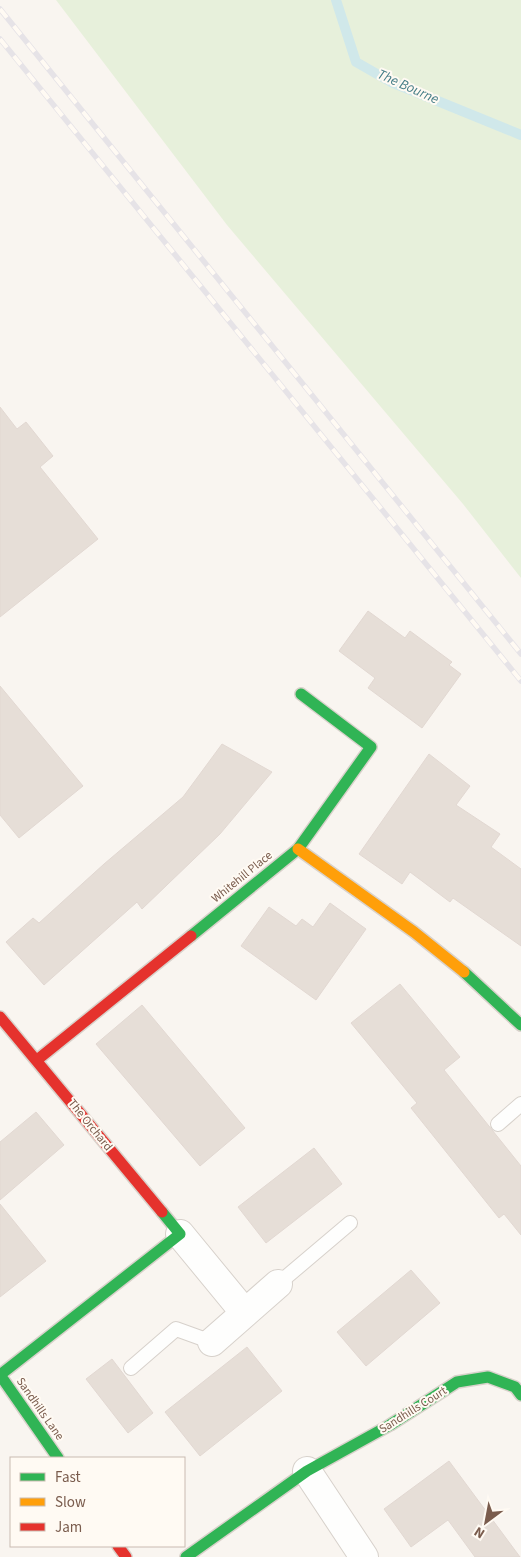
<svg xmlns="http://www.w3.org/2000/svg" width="521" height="1557" viewBox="0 0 521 1557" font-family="'Source Sans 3',sans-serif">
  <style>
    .green { fill: #e7f0db }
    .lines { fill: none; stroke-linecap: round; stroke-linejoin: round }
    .stream { stroke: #d0e8ea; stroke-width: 10 }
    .building { fill: #e6ded7; stroke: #e2d8d2 }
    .lane-casing { stroke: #d7d1cb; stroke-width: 16 }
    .street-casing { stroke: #d7d1cb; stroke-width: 30 }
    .fast-casing { stroke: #d9d2cb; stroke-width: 14 }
    .slow-casing { stroke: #d9d2cb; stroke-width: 14 }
    .jam-casing { stroke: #d9d2cb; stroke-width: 14 }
    .lane { stroke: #fefefd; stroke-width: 14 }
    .street { stroke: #fefefd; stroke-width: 28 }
    .fast { stroke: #30b455; stroke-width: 11 }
    .slow { stroke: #ff9f0a; stroke-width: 11 }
    .jam { stroke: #e5322d; stroke-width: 11 }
    .rail-casing { stroke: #e6e3e7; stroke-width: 5.5 }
    .rail { stroke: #fffaf3; stroke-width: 4; stroke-dasharray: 11; stroke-linecap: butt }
    .labels { text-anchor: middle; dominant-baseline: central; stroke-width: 4; stroke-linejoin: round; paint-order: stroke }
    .street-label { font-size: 12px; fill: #7a5c4d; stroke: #fffaf3 }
    .water-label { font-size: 14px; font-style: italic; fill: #437c86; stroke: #fffaf3 }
  </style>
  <rect width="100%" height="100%" fill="#f9f5f0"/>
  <path class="green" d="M 56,0 L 521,0 L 521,578 L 463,504 L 227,225 Z"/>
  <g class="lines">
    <path class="stream" d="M 336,0 L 356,62 L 391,82 L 521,135"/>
  </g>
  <path class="building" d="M 0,407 L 17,429 L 26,422 L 53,456 L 40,467 L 98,539 L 0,617 Z
    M 368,611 L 405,638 L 410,631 L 452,662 L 449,665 L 461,674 L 422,728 L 368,688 L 375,678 L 339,651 Z
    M 0,686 L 83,786 L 19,838 L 0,815 Z
    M 222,744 L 272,772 L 220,834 L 142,909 L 137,902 L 44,985 L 6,942 L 33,918 L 39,923 L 104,864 L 183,797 Z
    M 429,754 L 470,786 L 456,805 L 500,834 L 491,847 L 521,869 L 521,946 L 453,898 L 450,902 L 410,872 L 402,884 L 359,854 Z
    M 330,903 L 366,929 L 316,1000 L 241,946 L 269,907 L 296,926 L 302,919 L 313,927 Z
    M 400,984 L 460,1057 L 444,1070 L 521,1166 L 521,1235 L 504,1214 L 499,1218 L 411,1108 L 417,1103 L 351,1023 Z
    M 142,1005 L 245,1128 L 200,1166 L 96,1044 Z
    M 36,1112 L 64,1145 L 0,1200 L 0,1142 Z
    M 314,1148 L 342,1184 L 266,1243 L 238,1207 Z
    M 0,1204 L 46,1261 L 0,1297 Z
    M 411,1270 L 440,1303 L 366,1366 L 337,1332 Z
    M 247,1347 L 282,1391 L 200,1456 L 165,1412 Z
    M 112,1359 L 153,1413 L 128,1433 L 86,1379 Z
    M 449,1461 L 520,1557 L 475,1557 L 448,1520 L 411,1547 L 384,1509 Z"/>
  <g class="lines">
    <g class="lane-casing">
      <path id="lane" d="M 498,1124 L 521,1104
        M 278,1284 L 350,1223
        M 131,1368 L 176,1329 L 212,1342"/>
    </g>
    <g class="street-casing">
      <path id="street" d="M 180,1234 L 245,1313
        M 212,1342 L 278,1284
        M 307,1471 L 364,1557"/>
    </g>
    <g class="fast-casing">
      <path id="fast" d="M 191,936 L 298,849 L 371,747 L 301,694
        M 464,972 L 521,1025
        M 0,1375 L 180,1234 L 162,1212
        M 0,1375 L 58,1458
        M 186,1557 L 307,1471 L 390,1425 L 457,1382 L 488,1377 L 515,1387 L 521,1395"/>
    </g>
    <g class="slow-casing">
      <path id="slow" d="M 298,849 L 414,932 L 464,972"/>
    </g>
    <g class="jam-casing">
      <path id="jam" d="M 0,1017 L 162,1212
        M 37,1060 L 191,936
        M 118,1546 L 126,1557"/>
    </g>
    <use href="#lane" class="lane"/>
    <use href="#street" class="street"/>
    <use href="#fast" class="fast"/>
    <use href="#slow" class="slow"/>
    <use href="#jam" class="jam"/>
    <g class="rail-casing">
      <path id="rail" d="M 0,9 L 521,654
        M 0,39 L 521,681"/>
    </g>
    <use href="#rail" class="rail"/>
  </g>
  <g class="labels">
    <g class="street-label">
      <text transform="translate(242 877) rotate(-39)">Whitehill Place</text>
      <text transform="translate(90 1125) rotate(51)">The Orchard</text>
      <text transform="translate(40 1409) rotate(55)">Sandhills Lane</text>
      <text transform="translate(413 1410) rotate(-32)">Sandhills Court</text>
    </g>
    <g class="water-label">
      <text transform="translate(408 87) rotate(24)">The Bourne</text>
    </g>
  </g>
  <rect x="10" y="1457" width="175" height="90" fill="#fffaf3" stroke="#cabbb1"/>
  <rect x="20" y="1473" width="25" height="8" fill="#30b455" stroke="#cabbb1"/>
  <text x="55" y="1482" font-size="15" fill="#7a5c4d">Fast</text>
  <rect x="20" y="1498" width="25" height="8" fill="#ff9f0a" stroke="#cabbb1"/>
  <text x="55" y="1507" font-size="15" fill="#7a5c4d">Slow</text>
  <rect x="20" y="1523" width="25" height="8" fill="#e5322d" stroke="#cabbb1"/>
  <text x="55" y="1532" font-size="15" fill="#7a5c4d">Jam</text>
  <g transform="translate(486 1522) rotate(212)" stroke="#fffaf3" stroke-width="4" paint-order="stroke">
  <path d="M0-4L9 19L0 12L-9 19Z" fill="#7a5c4d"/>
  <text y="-8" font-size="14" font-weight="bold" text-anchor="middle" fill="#7a5c4d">N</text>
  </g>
</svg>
